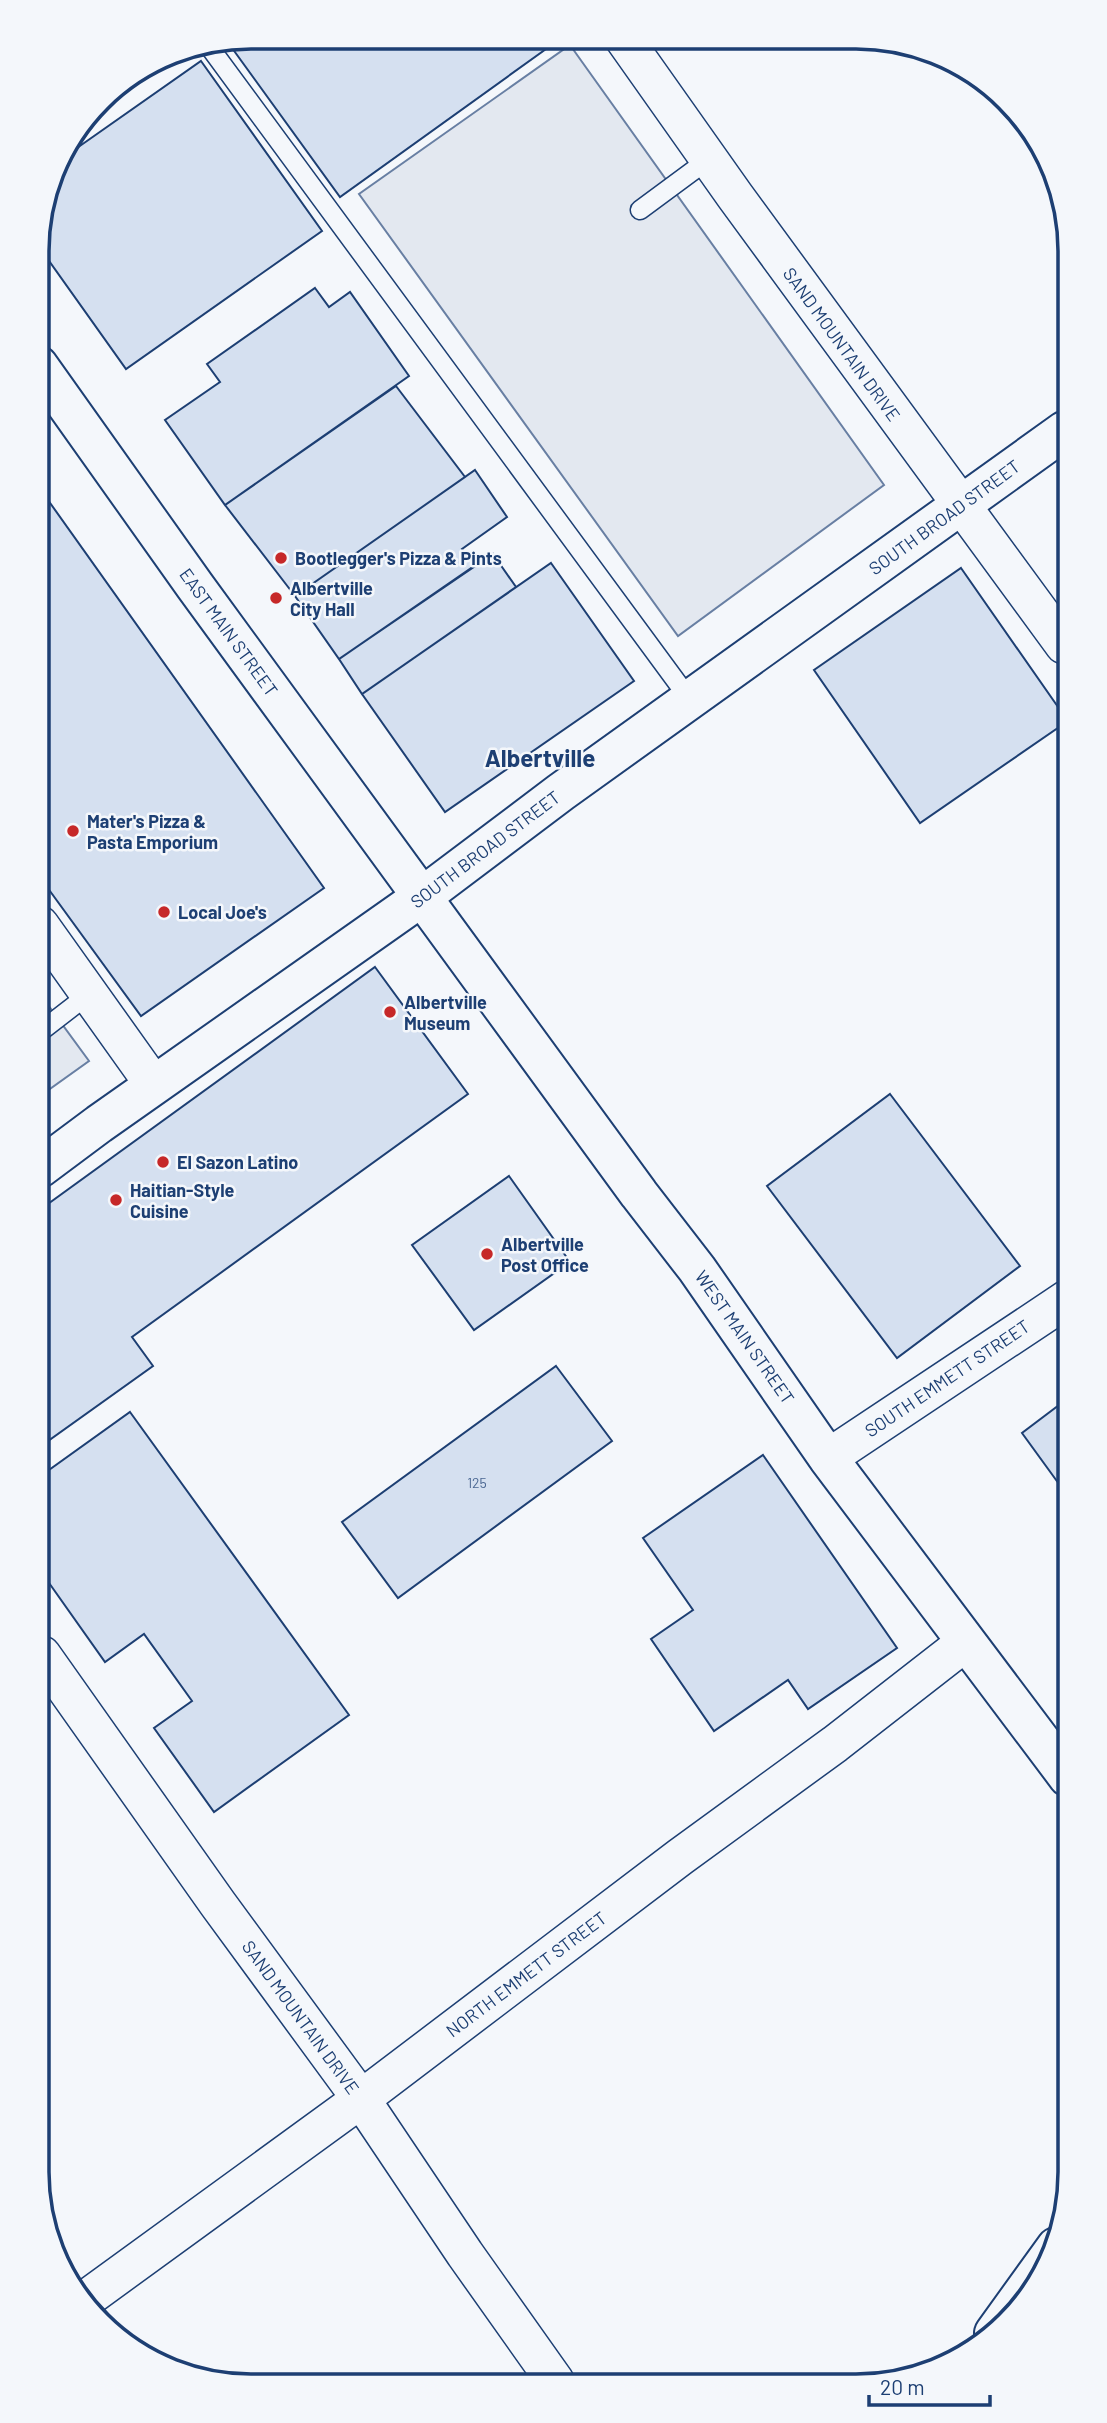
<svg xmlns="http://www.w3.org/2000/svg" width="1107" height="2423" viewBox="0 0 1107 2423" font-family="Barlow,sans-serif">
  <style>
    .parking { fill: #e3e8f0; stroke: #687fa3; stroke-width: 2 }
    .building { fill: #d5e0f0; stroke: #1d3f73; stroke-width: 2 }
    .lines { fill: none; stroke-linecap: round; stroke-linejoin: round }
    .service-casing { stroke: #1d3f73; stroke-width: 21 }
    .minor-casing { stroke: #1d3f73; stroke-width: 40 }
    .tertiary-casing { stroke: #1d3f73; stroke-width: 42 }
    .secondary-casing { stroke: #1d3f73; stroke-width: 42 }
    .primary-casing { stroke: #1d3f73; stroke-width: 42 }
    .service { stroke: #f4f7fb; stroke-width: 18 }
    .minor { stroke: #f4f7fb; stroke-width: 37 }
    .tertiary { stroke: #f4f7fb; stroke-width: 38 }
    .secondary { stroke: #f4f7fb; stroke-width: 38 }
    .primary { stroke: #f4f7fb; stroke-width: 38 }
    .poi-dot { fill: #c62828; stroke: #f4f7fb; stroke-width: 2.5 }
    .labels { text-anchor: middle; dominant-baseline: central; stroke-width: 5; stroke-linejoin: round; paint-order: stroke }
    .number-label { font-size: 14px; fill: #4b6792 }
    .street-label { font-size: 18px; fill: #1d3f73; stroke: #f4f7fb }
    .poi-label { font-size: 18px; font-weight: bold; fill: #1d3f73; stroke: #f4f7fb; text-anchor: start }
    .district-label { font-size: 24px; font-weight: bold; fill: #1d3f73; stroke: #f4f7fb }
    .rim { fill: none; stroke: #1d3f73; stroke-width: 3.5 }
  </style>
  <rect width="100%" height="100%" fill="#f4f7fb"/>
  <path class="parking" d="M 570,45 L 884,485 L 678,636 L 359,194 Z
    M 40,994 L 89,1061 L 40,1096 Z"/>
  <path class="building" d="M 251,37 L 560,39 L 340,197 L 232,48 L 245,38 Z
    M 201,61 L 322,231 L 126,369 L 37,244 L 37,236 L 57,162 Z
    M 315,288 L 329,307 L 350,292 L 409,376 L 225,505 L 165,420 L 220,382 L 207,364 Z
    M 396,386 L 465,477 L 295,596 L 225,505 Z
    M 475,470 L 507,517 L 462,549 L 474,566 L 339,659 L 295,596 Z
    M 38,486 L 324,888 L 141,1016 L 39,876 Z
    M 493,554 L 516,587 L 362,694 L 339,659 Z
    M 551,563 L 634,681 L 445,812 L 362,694 Z
    M 961,568 L 1065,717 L 1065,723 L 920,823 L 814,670 Z
    M 375,967 L 468,1094 L 132,1337 L 153,1366 L 41,1446 L 41,1209 Z
    M 890,1094 L 1020,1266 L 897,1358 L 767,1186 Z
    M 509,1176 L 570,1262 L 474,1330 L 412,1245 Z
    M 556,1366 L 612,1441 L 398,1598 L 342,1522 Z
    M 1067,1399 L 1067,1495 L 1022,1433 Z
    M 130,1412 L 349,1715 L 214,1812 L 154,1728 L 192,1701 L 144,1634 L 105,1662 L 42,1573 L 42,1475 Z
    M 763,1455 L 897,1648 L 808,1709 L 788,1680 L 714,1731 L 651,1639 L 693,1610 L 643,1538 Z"/>
  <g class="lines">
    <g class="service-casing">
      <path id="service" d="M 208,45 L 690,700
        M 640,210 L 709,159
        M 40,1032 L 89,994"/>
    </g>
    <g class="minor-casing">
      <path id="minor" d="M 624,39 L 735,196 L 1064,645
        M 40,925 L 154,1085
        M 828,1458 L 1067,1299
        M 42,1655 L 218,1904 L 361,2099 L 465,2254 L 555,2381
        M 82,2302 L 361,2099 L 680,1857 L 835,1744 L 966,1642"/>
    </g>
    <g class="tertiary-casing">
      <path id="tertiary" d="M 994,2333 L 1056,2247"/>
    </g>
    <g class="secondary-casing">
      <path id="secondary" d="M 38,365 L 195,586 L 639,1194 L 697,1269 L 828,1458 L 1068,1777"/>
    </g>
    <g class="primary-casing">
      <path id="primary" d="M 40,1168 L 99,1124 L 423,896 L 561,792 L 1064,431"/>
    </g>
    <use href="#service" class="service"/>
    <use href="#minor" class="minor"/>
    <use href="#tertiary" class="tertiary"/>
    <use href="#secondary" class="secondary"/>
    <use href="#primary" class="primary"/>
  </g>
  <g class="poi-dot">
    <circle cx="281" cy="558" r="7"/>
    <circle cx="276" cy="598" r="7"/>
    <circle cx="73" cy="831" r="7"/>
    <circle cx="164" cy="912" r="7"/>
    <circle cx="390" cy="1012" r="7"/>
    <circle cx="163" cy="1162" r="7"/>
    <circle cx="116" cy="1200" r="7"/>
    <circle cx="487" cy="1254" r="7"/>
  </g>
  <g class="labels">
    <g class="number-label">
      <text x="477" y="1482">125</text>
    </g>
    <g class="street-label">
      <text transform="translate(842 344) rotate(54)">SAND MOUNTAIN DRIVE</text>
      <text transform="translate(944 517) rotate(-36)">SOUTH BROAD STREET</text>
      <text transform="translate(229 632) rotate(54)">EAST MAIN STREET</text>
      <text transform="translate(485 849) rotate(-37)">SOUTH BROAD STREET</text>
      <text transform="translate(745 1337) rotate(55)">WEST MAIN STREET</text>
      <text transform="translate(947 1378) rotate(-34)">SOUTH EMMETT STREET</text>
      <text transform="translate(526 1974) rotate(-37)">NORTH EMMETT STREET</text>
      <text transform="translate(301 2017) rotate(54)">SAND MOUNTAIN DRIVE</text>
    </g>
    <g class="poi-label">
      <text x="295" y="558">Bootlegger's Pizza &amp; Pints</text>
      <text x="290" y="588">Albertville<tspan x="290" dy="21">City Hall</tspan></text>
      <text x="87" y="821">Mater's Pizza &amp;<tspan x="87" dy="21">Pasta Emporium</tspan></text>
      <text x="178" y="912">Local Joe's</text>
      <text x="404" y="1002">Albertville<tspan x="404" dy="21">Museum</tspan></text>
      <text x="177" y="1162">El Sazon Latino</text>
      <text x="130" y="1190">Haitian-Style<tspan x="130" dy="21">Cuisine</tspan></text>
      <text x="501" y="1244">Albertville<tspan x="501" dy="21">Post Office</tspan></text>
    </g>
    <g class="district-label">
      <text x="540" y="757">Albertville</text>
    </g>
  </g>
  <path d="M0 0H1107V2423H0ZM251 49H856A202 202 0 0 1 1058 251V2172A202 202 0 0 1 856 2374H251A202 202 0 0 1 49 2172V251A202 202 0 0 1 251 49Z" fill="#f4f7fb" fill-rule="evenodd"/>
  <path class="rim" d="M251 49H856A202 202 0 0 1 1058 251V2172A202 202 0 0 1 856 2374H251A202 202 0 0 1 49 2172V251A202 202 0 0 1 251 49Z"/>
  <path d="M869 2395v10h121v-10" fill="none" stroke="#1d3f73" stroke-width="3.5"/>
  <text x="880" y="2395" font-size="21" fill="#1d3f73" stroke="#f4f7fb" stroke-width="5" paint-order="stroke">20 m</text>
</svg>
